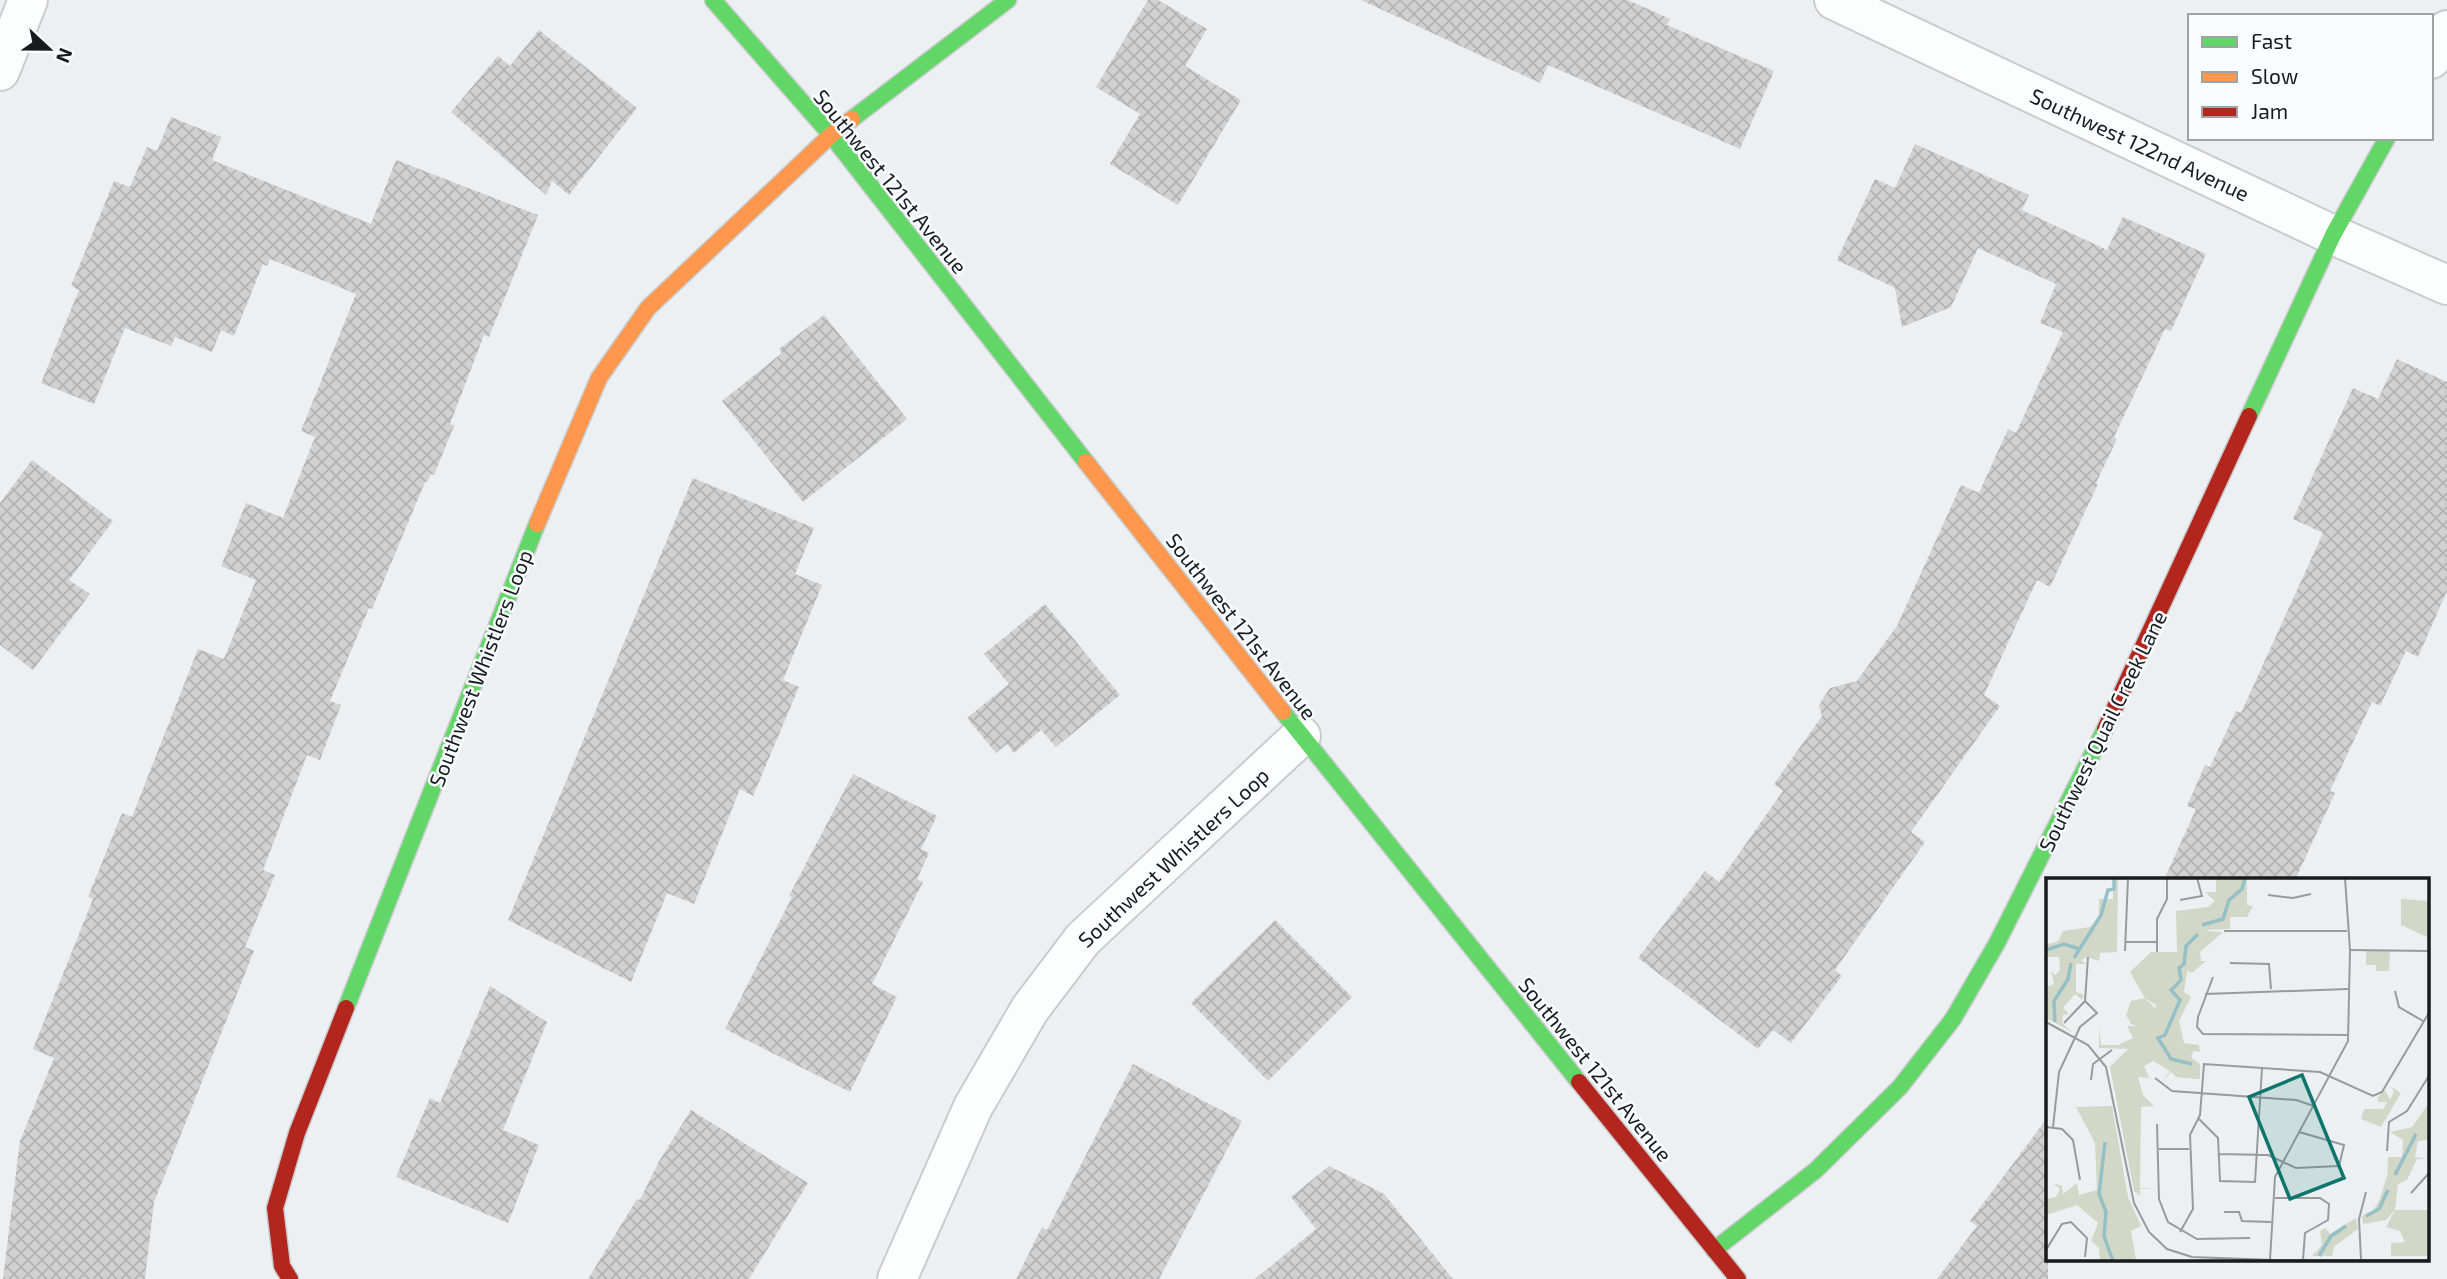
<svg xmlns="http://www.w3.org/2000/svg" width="2447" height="1279" viewBox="0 0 2447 1279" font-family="'Exo 2',sans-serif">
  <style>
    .building { fill: url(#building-cross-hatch) }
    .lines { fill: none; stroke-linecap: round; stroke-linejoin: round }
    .street-casing { stroke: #c9ccce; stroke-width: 42 }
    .fast-casing { stroke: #c9ccce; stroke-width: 19 }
    .slow-casing { stroke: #c9ccce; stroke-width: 19 }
    .jam-casing { stroke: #c9ccce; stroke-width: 19 }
    .street { stroke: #fcfdfd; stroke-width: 38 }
    .fast { stroke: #63d668; stroke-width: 16 }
    .slow { stroke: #ff974d; stroke-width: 16 }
    .jam { stroke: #b3261e; stroke-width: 16 }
    .labels { text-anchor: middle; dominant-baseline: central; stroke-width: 5; stroke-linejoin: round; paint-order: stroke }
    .street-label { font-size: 21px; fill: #181b1d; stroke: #fafdff }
    .inset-river { fill: none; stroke: #95c0c6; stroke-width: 3.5 }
    .inset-road { fill: none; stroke: #979b9d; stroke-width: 2 }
    .view { fill: #0f766e; fill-opacity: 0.15; stroke: #0f766e; stroke-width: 3.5 }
    .inset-edge { fill: none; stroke: #181b1d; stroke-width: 3.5 }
  </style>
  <defs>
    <pattern id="building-cross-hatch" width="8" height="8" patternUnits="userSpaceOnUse" patternTransform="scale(1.75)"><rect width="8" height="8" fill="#d1d1d1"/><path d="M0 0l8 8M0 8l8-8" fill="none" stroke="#b3b3b3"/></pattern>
  </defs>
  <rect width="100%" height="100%" fill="#ecf0f3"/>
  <path class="building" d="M 1148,0 L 1158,0 L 1207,29 L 1185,66 L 1241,100 L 1178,205 L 1110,164 L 1140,114 L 1096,87 Z
    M 1361,0 L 1628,0 L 1670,19 L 1667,25 L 1774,71 L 1740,149 L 1548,65 L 1540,83 Z
    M 539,30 L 637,108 L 569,195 L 552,181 L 546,195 L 451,112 L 498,56 L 510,66 Z
    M 171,117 L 221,137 L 212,160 L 371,224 L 396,160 L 538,215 L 489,337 L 484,335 L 450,424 L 454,426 L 434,475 L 431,474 L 427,482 L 425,482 L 372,609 L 369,608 L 330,701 L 341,705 L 320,760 L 307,755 L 263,870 L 275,875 L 245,947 L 254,951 L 154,1202 L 145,1279 L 3,1279 L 20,1141 L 54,1058 L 33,1049 L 93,899 L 88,897 L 122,813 L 132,817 L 198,649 L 224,659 L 256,580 L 221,566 L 246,503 L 283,518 L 315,437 L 301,431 L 356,294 L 270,259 L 267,266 L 263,264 L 234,336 L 221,330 L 212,352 L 175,337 L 171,346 L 125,328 L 94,404 L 41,383 L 79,290 L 71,286 L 114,181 L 130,187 L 147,147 L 157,151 Z
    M 1915,144 L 2029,195 L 2022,210 L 2107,250 L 2123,217 L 2206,254 L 2171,331 L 2165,329 L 2114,437 L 2117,439 L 2096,483 L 2098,484 L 2050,587 L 2037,580 L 1984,695 L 2000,706 L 1911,832 L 1925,842 L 1835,970 L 1842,976 L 1791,1043 L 1773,1030 L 1758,1049 L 1638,958 L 1705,871 L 1719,882 L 1783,791 L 1774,784 L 1822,716 L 1819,705 L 1830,688 L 1857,681 L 1897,626 L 1961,485 L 1979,493 L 2008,429 L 2016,433 L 2063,332 L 2040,323 L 2056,284 L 1978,248 L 1951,307 L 1902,327 L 1895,288 L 1837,260 L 1875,179 L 1895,188 Z
    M 824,315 L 907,419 L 803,502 L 722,401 L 782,353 L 779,349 Z
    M 2397,359 L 2447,382 L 2447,591 L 2418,657 L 2406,651 L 2380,706 L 2372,702 L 2330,791 L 2335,793 L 2295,880 L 2164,880 L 2196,809 L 2187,806 L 2205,765 L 2210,767 L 2236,711 L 2241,713 L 2323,533 L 2293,519 L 2353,388 L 2378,399 Z
    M 32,460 L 113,521 L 69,580 L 90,594 L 33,670 L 0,645 L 0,503 Z
    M 693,478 L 814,528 L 795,574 L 822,585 L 783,680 L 799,687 L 753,796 L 740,789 L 694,904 L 667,893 L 631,982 L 508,920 Z
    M 1045,604 L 1120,695 L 1056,747 L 1041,730 L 1014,753 L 1007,744 L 996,753 L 967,718 L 1009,684 L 984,654 Z
    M 853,774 L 937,816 L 921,849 L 929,853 L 917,879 L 923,882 L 872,984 L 897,997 L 850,1092 L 725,1029 L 792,897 L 789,896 Z
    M 1275,920 L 1352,997 L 1268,1081 L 1191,1003 Z
    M 490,986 L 547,1022 L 503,1130 L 539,1145 L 508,1223 L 396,1177 L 430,1098 L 440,1103 Z
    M 1133,1064 L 1242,1121 L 1159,1279 L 1016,1279 L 1042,1227 L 1047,1230 Z
    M 691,1110 L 808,1183 L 749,1279 L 588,1279 L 637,1199 L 640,1200 L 658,1163 Z
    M 2048,1117 L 2048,1279 L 1937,1279 L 1977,1226 L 1970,1221 Z
    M 1329,1166 L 1384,1194 L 1453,1279 L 1255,1279 L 1316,1229 L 1291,1197 Z"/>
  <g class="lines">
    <g class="street-casing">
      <path id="street" d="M 1834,0 L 2333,235 L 2447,285
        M 2431,59 L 2447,30
        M 0,71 L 28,0
        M 897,1279 L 973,1107 L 1030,1009 L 1083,939 L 1301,736"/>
    </g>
    <g class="fast-casing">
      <path id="fast" d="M 713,0 L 831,135 L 1086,462
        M 852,119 L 1008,0
        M 2249,416 L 2333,235 L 2387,138
        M 1283,712 L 1579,1082
        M 346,1008 L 537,524
        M 1714,1250 L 1816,1170 L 1900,1087 L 1953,1019 L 1997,943 L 2105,729"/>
    </g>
    <g class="slow-casing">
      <path id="slow" d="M 1086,462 L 1283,712
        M 537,524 L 599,378 L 648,308 L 831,135 L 852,119"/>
    </g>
    <g class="jam-casing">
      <path id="jam" d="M 2105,729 L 2249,416
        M 1579,1082 L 1738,1279
        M 290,1279 L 282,1266 L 275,1208 L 297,1133 L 346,1008"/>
    </g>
    <use href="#street" class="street"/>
    <use href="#fast" class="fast"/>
    <use href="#slow" class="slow"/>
    <use href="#jam" class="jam"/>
  </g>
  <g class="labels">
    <g class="street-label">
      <text transform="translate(2140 144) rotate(25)">Southwest 122nd Avenue</text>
      <text transform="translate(891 181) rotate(51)">Southwest 121st Avenue</text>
      <text transform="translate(1242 626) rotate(52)">Southwest 121st Avenue</text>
      <text transform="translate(480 668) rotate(-69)">Southwest Whistlers Loop</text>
      <text transform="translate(2102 731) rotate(-64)">Southwest Quail Creek Lane</text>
      <text transform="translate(1173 857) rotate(-43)">Southwest Whistlers Loop</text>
      <text transform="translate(1596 1069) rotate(51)">Southwest 121st Avenue</text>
    </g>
  </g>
  <g transform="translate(2046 878)">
    <rect width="383" height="383" fill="#ecf0f3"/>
    <path d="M 161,53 L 177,54 L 154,74 L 155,83 L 160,83 L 146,95 L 141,93 L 144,75 ZM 99,120 L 111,132 L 109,149 L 101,151 L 85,146 L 80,137 L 85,123 ZM 344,208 L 355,215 L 335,249 L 315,241 L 318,231 L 337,231 L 341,224 L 332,224 L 332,219 L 339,212 L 344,222 L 348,213 ZM 349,332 L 368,332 L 368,378 L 345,378 L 345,365 L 359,364 L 354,353 L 340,349 Z" fill="#d3d7c8"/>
    <path d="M 67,0 L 72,0 L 71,74 L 54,75 L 53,83 L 41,79 L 35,82 L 40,86 L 30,86 L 30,114 L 38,117 L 36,122 L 29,116 L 17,130 L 23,136 L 17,137 L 16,145 L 26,154 L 0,140 L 0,109 L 8,106 L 5,93 L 9,97 L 14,92 L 13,79 L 0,79 L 0,67 L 12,63 L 17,53 L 44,49 L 53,39 L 53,21 L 67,21 ZM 170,0 L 201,0 L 201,27 L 207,28 L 201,39 L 184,39 L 184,51 L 162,52 L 144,75 L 138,114 L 145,119 L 133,143 L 138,165 L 153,167 L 154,174 L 137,171 L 153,187 L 154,201 L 130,199 L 118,182 L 96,183 L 75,242 L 64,189 L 83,171 L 53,170 L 53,149 L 55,167 L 72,167 L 87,160 L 81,148 L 109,148 L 110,127 L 99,120 L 84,94 L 105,74 L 131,74 L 130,33 L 162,29 L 169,23 L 159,14 L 170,14 ZM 355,21 L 383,23 L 383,60 L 355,47 ZM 320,73 L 344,73 L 343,93 L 330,93 L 330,87 L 320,87 ZM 383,225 L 383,262 L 372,263 L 369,279 L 382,281 L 371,281 L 361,302 L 352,306 L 349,332 L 340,342 L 342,279 L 356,279 L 357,262 L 344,254 L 366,249 ZM 310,340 L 312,351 L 288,369 L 286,378 L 266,378 L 276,367 L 274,353 L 279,350 L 284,356 Z" fill="#d3d7c8"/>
    <path d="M 368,332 L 383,332 L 383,378 L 368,378 Z" fill="#d3d7c8"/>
    <path d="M 83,170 L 147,172 L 146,180 L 154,186 L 154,201 L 130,199 L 125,194 L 115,205 L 124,193 L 107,183 L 98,188 L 103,200 L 92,199 L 97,217 L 108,228 L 95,229 L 94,310 L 110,310 L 94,311 L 94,318 L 88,313 L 64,189 ZM 66,228 L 82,319 L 95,348 L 85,353 L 90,382 L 54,382 L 53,370 L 45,363 L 52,345 L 31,327 L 0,337 L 0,321 L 10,319 L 14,311 L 7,305 L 16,308 L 17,316 L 31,305 L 33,317 L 51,312 L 49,265 L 30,229 ZM 342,294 L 340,342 L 317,346 L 316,338 L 327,333 L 334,321 Z" fill="#d3d7c8"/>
    <path class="inset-river" d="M 156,47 L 177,41 L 183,22 L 196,11 L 199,0M 0,72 L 18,66 L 33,71M 28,80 L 55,37 L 62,12 L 68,11 L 68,1M 9,144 L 8,123 L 22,101 L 25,85M 146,186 L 125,181 L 112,160 L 119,157 L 134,122 L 125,112 L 135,102 L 133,90 L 138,86 L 140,68 L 152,56M 59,264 L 53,316 L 60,334 L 58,358 L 67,383M 349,297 L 370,256M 320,338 L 333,331 L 342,312M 273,378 L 285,358 L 300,348"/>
    <path class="inset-road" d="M 222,17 L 247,20 L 265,16M 134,22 L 156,18 L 151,0M 178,53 L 301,53M 79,64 L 111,64M 305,72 L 384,73M 79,73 L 82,0M 111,74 L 111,41 L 121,21 L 121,0M 184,85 L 223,86 L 225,111M 167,99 L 152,139 L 151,149 L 157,156 L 302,157M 349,113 L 353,129 L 377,143M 159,116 L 302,111M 0,144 L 42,167 L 60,189 L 88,325 L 103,354 L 121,371 L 146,379 L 227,382 L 384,382M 18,145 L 39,123 L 42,79M 109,200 L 126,213 L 250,222 L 268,228M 45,202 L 47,186 L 66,172M 153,241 L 172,260 L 174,303 L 209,304 L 216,190M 111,246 L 113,321 L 122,344 L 151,361 L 204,360M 0,249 L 16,251 L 27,262 L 34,302M 7,249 L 13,194 L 34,149 L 51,135 L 39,123M 113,271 L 143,271M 341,273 L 343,244 L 361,233 L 384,196M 173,276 L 222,277 L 250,290 L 293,288 L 298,267 L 253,254M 365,315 L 384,294M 229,320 L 274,320 L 283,326 L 282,342 L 259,355 L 257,382M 178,334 L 193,334 L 196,343 L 225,344M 134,354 L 147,331 L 144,257 L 154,237 L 158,186 L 274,194 L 327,218 L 336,214 L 384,133M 0,372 L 16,346 L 25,344 L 41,360 L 39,379M 315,381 L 313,341 L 320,314M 224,382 L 229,299 L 302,163 L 304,72 L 299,0"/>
    <path class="view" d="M 256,197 L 298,300 L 244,321 L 203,219 Z"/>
    <rect width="383" height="383" class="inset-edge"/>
  </g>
  <rect x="2188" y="14" width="245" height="126" fill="#fafdff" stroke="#a0a3a5" stroke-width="2"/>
  <rect x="2202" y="37" width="35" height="10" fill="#63d668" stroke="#a0a3a5" stroke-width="2"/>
  <text x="2251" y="49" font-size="21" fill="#181b1d">Fast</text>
  <rect x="2202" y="72" width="35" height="10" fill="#ff974d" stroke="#a0a3a5" stroke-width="2"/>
  <text x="2251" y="84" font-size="21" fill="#181b1d">Slow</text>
  <rect x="2202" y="107" width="35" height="10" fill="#b3261e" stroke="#a0a3a5" stroke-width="2"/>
  <text x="2251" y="119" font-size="21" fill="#181b1d">Jam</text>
  <g transform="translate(49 49) rotate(112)" stroke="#fafdff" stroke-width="5" paint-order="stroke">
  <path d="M0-5L12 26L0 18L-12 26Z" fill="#181b1d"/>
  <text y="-10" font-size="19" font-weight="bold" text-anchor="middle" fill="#181b1d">N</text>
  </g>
</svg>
